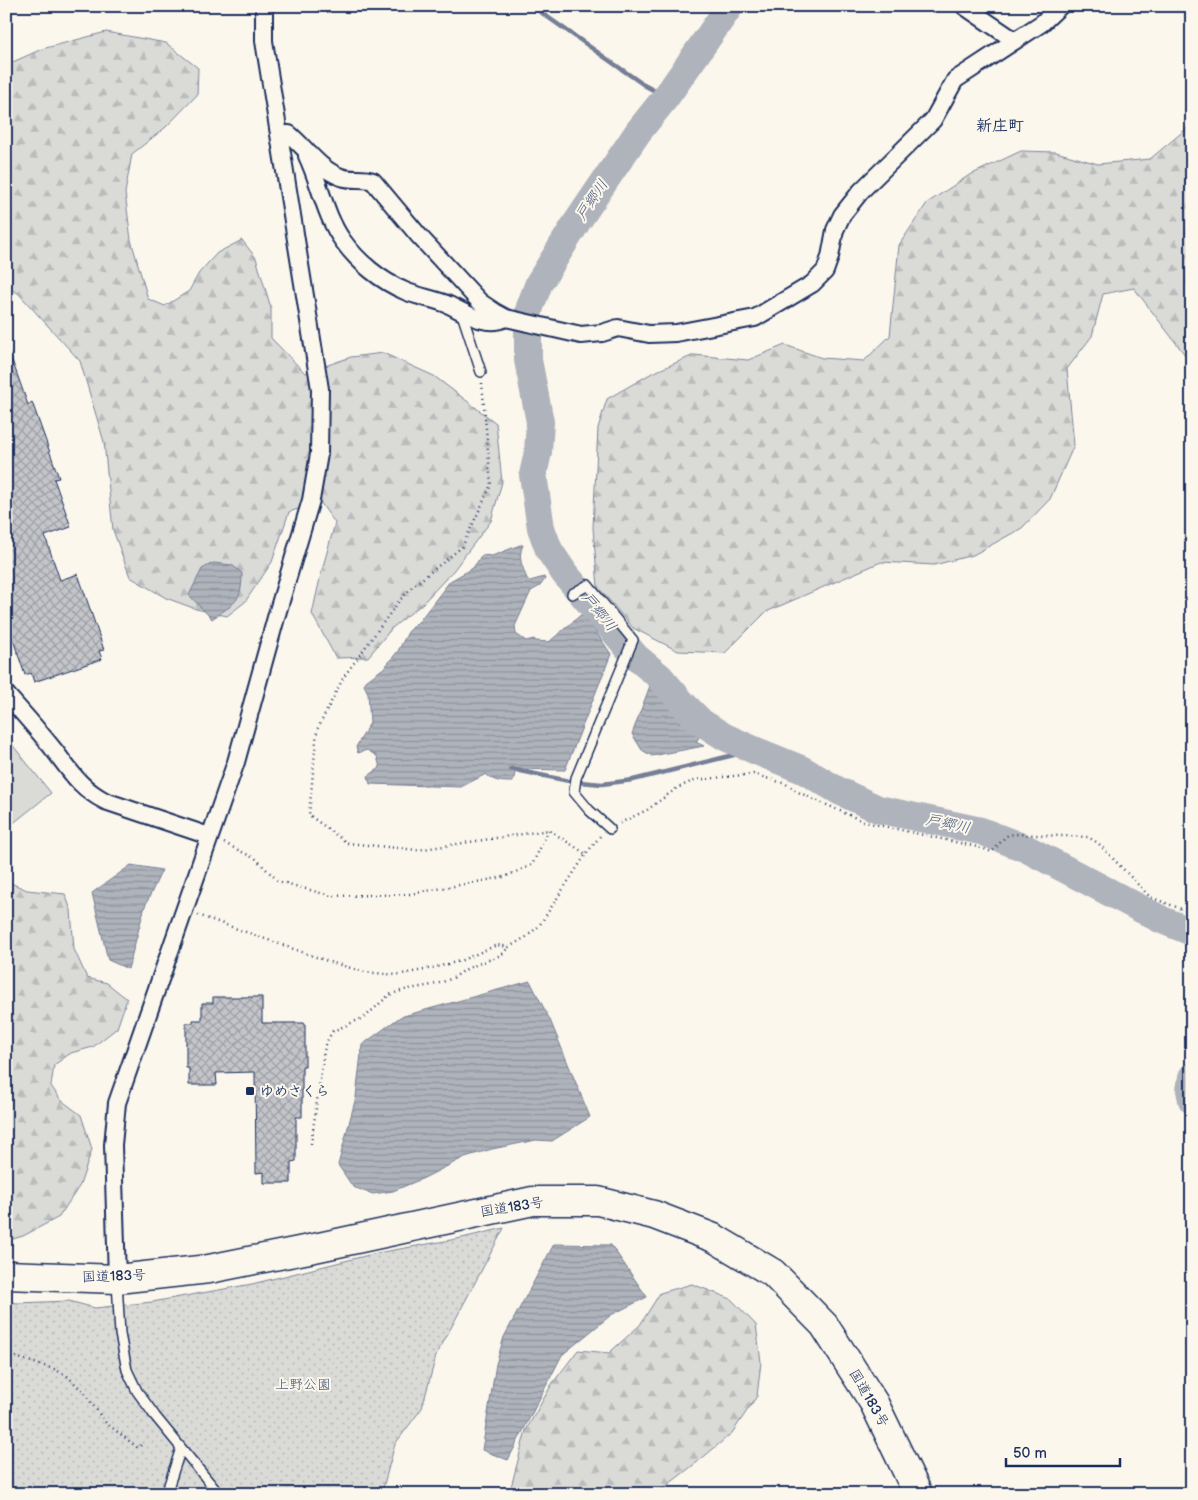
<svg xmlns="http://www.w3.org/2000/svg" width="1198" height="1500" viewBox="0 0 1198 1500" font-family="'Balsamiq Sans','Klee One',sans-serif">
  <style>
    .forest { fill: url(#forest-firs); stroke: #7a849a }
    .park { fill: url(#park-dots); stroke: #7a849a }
    .pitch { fill: #dadad7; stroke: #7a849a }
    .water { fill: url(#water-rules); stroke: #747e96 }
    .lines { fill: none; stroke-linecap: round; stroke-linejoin: round }
    .stream { stroke: #747e96; stroke-width: 4.5 }
    .river { stroke: #afb3bb; stroke-width: 28 }
    .building { fill: url(#building-cross-hatch); stroke: #1b2f5e }
    .lane-casing { stroke: #1b2f5e; stroke-width: 12 }
    .street-casing { stroke: #1b2f5e; stroke-width: 20 }
    .highway-casing { stroke: #1b2f5e; stroke-width: 31 }
    .path { stroke: #1b2f5e; stroke-width: 2.5; stroke-dasharray: 1 4; stroke-linecap: butt }
    .lane { stroke: #fbf7ec; stroke-width: 9 }
    .street { stroke: #fbf7ec; stroke-width: 16 }
    .highway { stroke: #fbf7ec; stroke-width: 28 }
    .poi-dot { fill: #1b2f5e; stroke: #fbf7ec; stroke-width: 2 }
    .labels { text-anchor: middle; dominant-baseline: central; stroke-width: 4; stroke-linejoin: round; paint-order: stroke }
    .poi-label { font-size: 14px; font-weight: bold; fill: #1b2f5e; stroke: #fbf7ec; text-anchor: start }
    .street-label { font-size: 14px; fill: #1b2f5e; stroke: #fbf7ec }
    .park-label { font-size: 14px; fill: #415176; stroke: #fbf7ec }
    .water-label { font-size: 15px; font-style: italic; fill: #47577a; stroke: #fbf7ec }
    .quarter-label { font-size: 16px; font-weight: bold; fill: #1b2f5e; stroke: #fbf7ec }
  </style>
  <defs>
    <pattern id="forest-firs" width="22" height="20" patternUnits="userSpaceOnUse" patternTransform="scale(1.25)"><rect width="22" height="20" fill="#dadad7"/><path d="M5 1l3.5 6h-7zM16 11l3.5 6h-7z" fill="#babbbb"/></pattern>
    <pattern id="park-dots" width="8" height="8" patternUnits="userSpaceOnUse" patternTransform="scale(1.25)"><rect width="8" height="8" fill="#dadad7"/><path d="M2 2h.1M6 6h.1" fill="none" stroke="#babbbb" stroke-width="1.8" stroke-linecap="round"/></pattern>
    <pattern id="water-rules" width="6" height="5" patternUnits="userSpaceOnUse" patternTransform="scale(1.25)"><rect width="6" height="5" fill="#afb3bb"/><path d="M0 2.5h6" fill="none" stroke="#8e929b"/></pattern>
    <pattern id="building-cross-hatch" width="8" height="8" patternUnits="userSpaceOnUse" patternTransform="scale(1.25)"><rect width="8" height="8" fill="#c3c5c9"/><path d="M0 0l8 8M0 8l8-8" fill="none" stroke="#9ea0a6"/></pattern>
  </defs>
  <rect width="100%" height="100%" fill="#fbf7ec"/>
  <filter id="ink" filterUnits="userSpaceOnUse"><feTurbulence type="fractalNoise" baseFrequency=".02" numOctaves="2"/><feDisplacementMap in="SourceGraphic" scale="10" xChannelSelector="R" yChannelSelector="G"/><feConvolveMatrix kernelMatrix="1 2 1 2 8 2 1 2 1" color-interpolation-filters="sRGB"/></filter>
  <g filter="url(#ink)">
    <path class="forest" d="M 106,32 L 166,43 L 198,68 L 197,95 L 166,127 L 132,154 L 125,193 L 131,240 L 148,299 L 165,306 L 189,291 L 199,273 L 217,253 L 242,240 L 256,258 L 271,308 L 271,338 L 305,373 L 351,357 L 383,353 L 434,376 L 496,423 L 502,482 L 491,521 L 453,571 L 422,604 L 392,628 L 368,657 L 336,658 L 312,614 L 321,574 L 335,523 L 320,502 L 289,512 L 272,562 L 245,602 L 227,616 L 196,609 L 166,598 L 130,577 L 113,530 L 104,442 L 80,361 L 18,293 L 6,287 L 6,65 L 42,49 Z
      M 1192,124 L 1192,364 L 1134,288 L 1103,294 L 1092,336 L 1067,369 L 1074,445 L 1050,499 L 1022,528 L 973,555 L 934,565 L 881,562 L 766,612 L 725,653 L 678,651 L 633,628 L 598,587 L 593,528 L 598,428 L 607,399 L 652,373 L 694,355 L 748,360 L 785,345 L 822,358 L 864,361 L 890,336 L 899,245 L 927,203 L 968,176 L 1021,151 L 1056,152 L 1098,164 L 1150,159 Z
      M 6,881 L 27,890 L 65,894 L 71,910 L 74,949 L 87,978 L 107,983 L 127,999 L 117,1028 L 93,1047 L 71,1053 L 54,1065 L 51,1086 L 61,1100 L 81,1115 L 92,1149 L 80,1185 L 59,1217 L 23,1236 L 6,1241 Z
      M 692,1284 L 731,1299 L 756,1325 L 761,1362 L 757,1396 L 732,1433 L 700,1460 L 656,1494 L 498,1494 L 511,1487 L 526,1430 L 552,1384 L 578,1350 L 609,1353 L 640,1325 L 660,1293 Z"/>
    <path class="park" d="M 504,1228 L 436,1356 L 422,1408 L 395,1444 L 383,1488 L 387,1494 L 6,1494 L 6,1301 L 17,1303 L 69,1301 L 95,1308 L 152,1302 L 252,1284 L 377,1253 L 462,1238 Z"/>
    <path class="pitch" d="M 6,737 L 51,793 L 6,829 Z"/>
    <path class="water" d="M 520,545 L 523,545 C 517,558 523,567 527,579 L 530,581 L 544,577 L 545,579 L 540,586 L 531,591 L 515,626 L 516,634 L 526,641 L 534,639 L 536,641 L 549,642 L 583,613 L 611,654 L 565,770 L 516,769 L 513,782 C 502,782 494,782 486,774 L 461,787 L 370,784 L 368,776 L 380,768 L 377,756 L 367,750 L 358,753 L 356,747 L 370,723 L 368,693 L 364,685 L 366,681 L 385,667 L 398,651 L 408,632 L 420,620 L 450,581 L 473,568 L 482,555 L 492,556 Z
      M 213,563 L 232,565 L 242,573 C 242,603 234,603 212,619 L 189,595 L 202,569 Z
      M 651,683 L 668,703 L 679,711 L 687,721 L 709,737 L 700,735 L 696,742 L 704,746 L 652,756 L 642,750 L 632,734 Z
      M 131,865 L 162,870 L 145,906 L 128,969 L 108,960 L 92,893 Z
      M 530,981 L 550,1020 L 590,1117 L 552,1141 L 536,1140 L 492,1149 L 465,1157 L 424,1178 L 393,1191 L 373,1194 L 353,1187 L 338,1165 L 356,1097 L 362,1045 L 400,1017 Z
      M 554,1244 L 611,1245 L 647,1297 L 611,1315 L 562,1355 L 508,1460 L 482,1450 L 496,1364 L 504,1337 Z"/>
    <g class="lines">
      <path class="stream" d="M 532,6 L 644,85 L 666,97
        M 511,769 L 569,781 L 602,784 L 633,780 L 754,750"/>
      <path class="river" d="M 730,6 L 666,97 L 638,132 L 577,222 L 539,283 L 530,307 L 528,316 L 528,360 L 540,422 L 538,452 L 533,475 L 541,528 L 549,550 L 565,574 L 636,657 L 660,677 L 684,705 L 701,722 L 725,737 L 754,750 L 803,770 L 839,791 L 878,809 L 981,831 L 1027,849 L 1162,920 L 1192,932
        M 1192,1077 L 1190,1090 L 1192,1100"/>
    </g>
    <path class="building" d="M 8,349 L 28,405 L 32,402 L 59,478 L 54,479 L 71,527 L 45,536 L 60,580 L 78,574 L 104,650 L 99,651 L 102,659 L 34,682 L 31,673 L 25,675 L 7,622 L 10,621 L 6,610 L 6,350 Z
      M 213,997 L 262,997 L 262,1023 L 305,1023 L 305,1066 L 302,1066 L 302,1117 L 296,1117 L 296,1161 L 291,1162 L 291,1183 L 264,1183 L 264,1172 L 256,1173 L 255,1072 L 216,1073 L 217,1085 L 189,1085 L 189,1068 L 186,1068 L 186,1023 L 193,1023 L 193,1020 L 202,1020 L 202,1003 L 213,1003 Z"/>
    <g class="lines">
      <g class="lane-casing">
        <path id="lane" d="M 461,311 L 481,372
          M 572,594 L 588,585 L 633,640 L 576,778 L 574,792 L 589,810 L 610,829
          M 117,1282 L 120,1334 L 127,1370 L 137,1391 L 155,1416 L 219,1494
          M 166,1494 L 181,1448"/>
      </g>
      <g class="street-casing">
        <path id="street" d="M 964,6 L 1014,40
          M 279,135 L 289,134 C 307,149 319,169 341,177 C 352,181 362,177 373,181 L 419,236 L 480,302 L 495,312 L 506,318 L 581,335 L 602,333 L 618,328 L 649,334 L 676,333 L 755,318 L 812,284 L 825,271 L 830,257 L 835,230 L 842,215 L 861,191 L 933,120 L 955,80 L 1042,23 L 1060,6
          M 307,156 C 320,183 325,216 343,241 C 358,262 381,281 405,291 C 419,297 435,299 449,305 C 466,313 487,328 506,318
          M 6,694 C 22,712 39,731 54,750 C 71,772 80,788 105,801 L 209,836
          M 117,1279 L 113,1145 L 117,1103 L 236,762 L 277,614 L 311,500 L 319,454 L 320,389 L 264,41 L 264,6"/>
      </g>
      <g class="highway-casing">
        <path id="highway" d="M 6,1275 L 117,1279 L 209,1269 L 319,1247 L 533,1201 L 598,1201 L 654,1215 L 714,1238 L 773,1273 L 824,1325 L 874,1403 L 918,1494"/>
      </g>
      <path class="path" d="M 482,383 L 491,485 L 462,547 L 412,587 L 399,601 L 343,678 L 317,730 L 309,815 L 347,843 L 417,850 L 549,830 L 586,854
        M 620,823 L 647,810 L 677,788 L 695,780 L 753,774 L 786,784 L 800,793 L 865,822 L 982,848 L 992,852 L 1006,836 L 1014,834 L 1088,837 L 1098,843 L 1150,897 L 1192,913
        M 224,843 L 256,859 L 278,881 L 331,896 L 410,894 L 504,877 L 532,865 L 549,830
        M 198,915 L 330,962 L 365,972 L 396,975 L 424,970 L 460,961 L 497,945 L 509,947 L 526,937 L 539,926 L 586,854 L 601,835
        M 311,1144 L 324,1051 L 328,1039 L 333,1031 L 365,1017 L 389,995 L 404,990 L 437,984 L 453,978 L 468,968 L 501,955 L 509,947
        M 6,1354 L 54,1369 L 67,1376 L 83,1391 L 105,1422 L 138,1448 L 141,1445"/>
      <use href="#lane" class="lane"/>
      <use href="#street" class="street"/>
      <use href="#highway" class="highway"/>
    </g>
  </g>
  <rect class="poi-dot" x="245" y="1086" width="10" height="10" rx="2.5"/>
  <g class="labels">
    <g class="poi-label">
      <text x="260" y="1091">ゆめさくら</text>
    </g>
    <g class="street-label">
      <text transform="translate(512 1207) rotate(-9)">国道183号</text>
      <text transform="translate(114 1276) rotate(-2)">国道183号</text>
      <text transform="translate(869 1398) rotate(60)">国道183号</text>
    </g>
    <g class="park-label">
      <text x="303" y="1384">上野公園</text>
    </g>
    <g class="water-label">
      <text transform="translate(592 200) rotate(-56)">戸郷川</text>
      <text transform="translate(599 612) rotate(51)">戸郷川</text>
      <text transform="translate(948 824) rotate(12)">戸郷川</text>
    </g>
    <g class="quarter-label">
      <text x="1000" y="126">新庄町</text>
    </g>
  </g>
  <rect width="1198" height="1500" fill="none" stroke="#fbf7ec" stroke-width="25"/>
  <rect x="12" y="12" width="1173" height="1475" fill="none" stroke="#1b2f5e" stroke-width="2" filter="url(#ink)"/>
  <path d="M1006 1458v8h114v-8" fill="none" stroke="#1b2f5e" stroke-width="2.5"/>
  <text x="1013" y="1458" font-size="15" fill="#1b2f5e" stroke="#fbf7ec" stroke-width="4" paint-order="stroke">50 m</text>
</svg>
